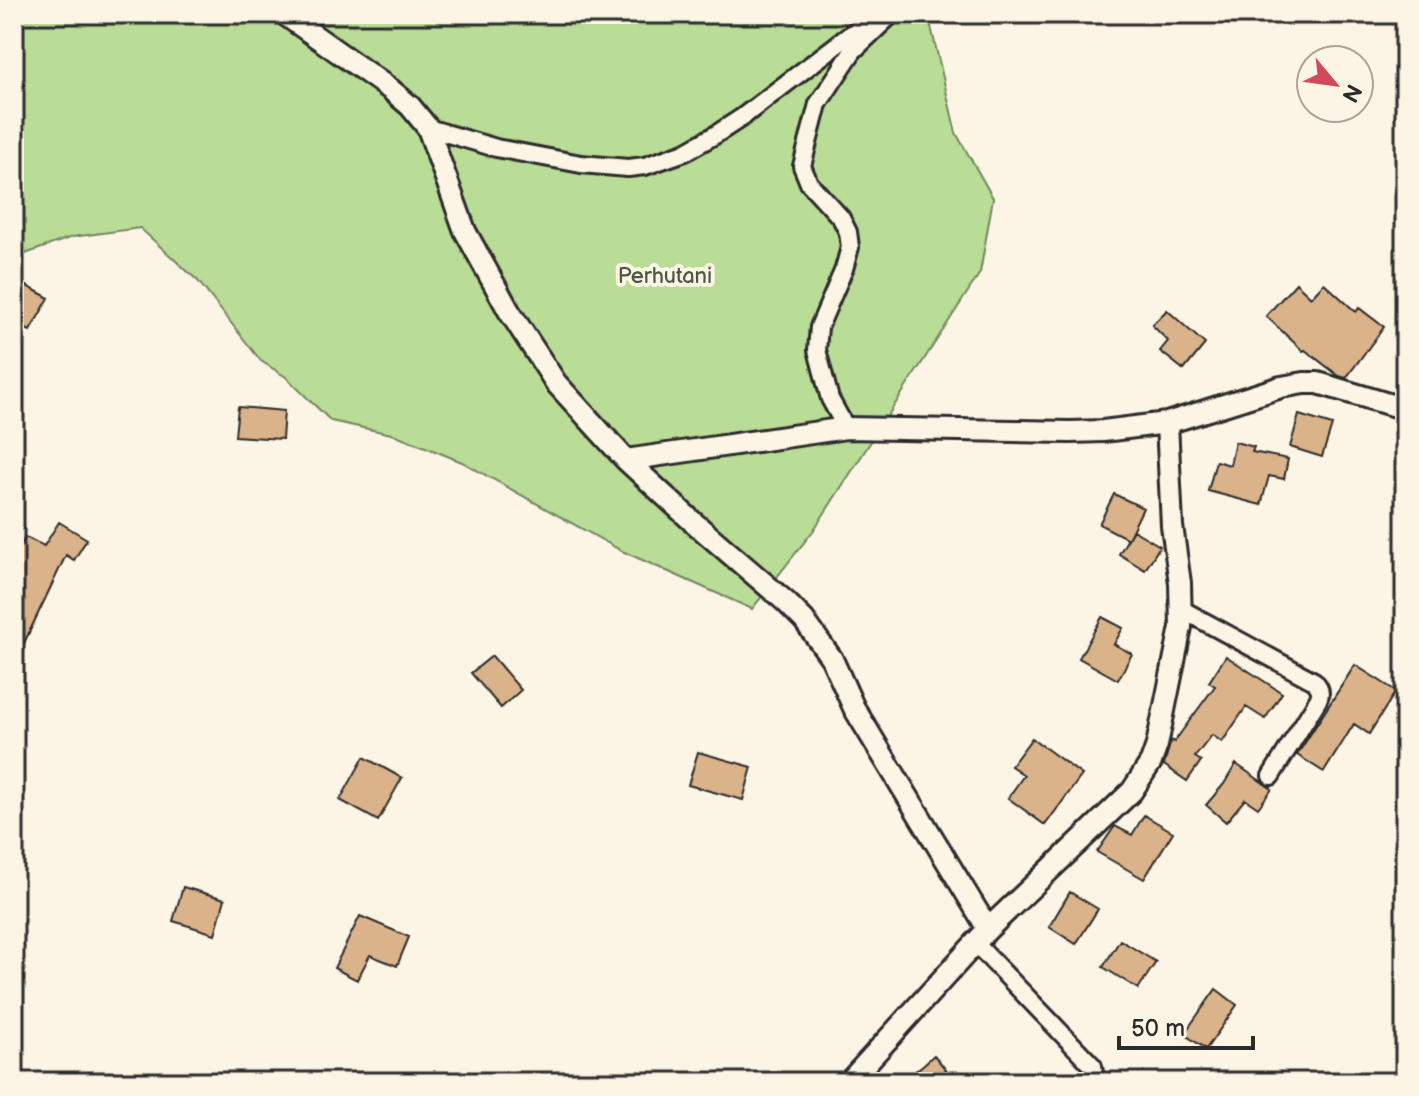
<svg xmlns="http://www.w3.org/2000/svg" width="1419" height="1096" viewBox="0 0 1419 1096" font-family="'Balsamiq Sans',sans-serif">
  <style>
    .green { fill: #b9dc96; stroke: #728460; stroke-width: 2 }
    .building { fill: #dab38b; stroke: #2b2b2b; stroke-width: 2 }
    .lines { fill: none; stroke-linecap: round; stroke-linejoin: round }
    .minor-casing { stroke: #2b2b2b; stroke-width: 22 }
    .tertiary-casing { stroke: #2b2b2b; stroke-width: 26 }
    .minor { stroke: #fcf5e5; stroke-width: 16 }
    .tertiary { stroke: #fcf5e5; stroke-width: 20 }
    .labels { text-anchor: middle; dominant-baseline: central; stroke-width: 8; stroke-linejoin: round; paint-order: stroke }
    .park-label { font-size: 22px; fill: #4e5746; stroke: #fcf5e5 }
  </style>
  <rect width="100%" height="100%" fill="#fcf5e5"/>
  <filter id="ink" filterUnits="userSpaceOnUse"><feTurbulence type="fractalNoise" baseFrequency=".0125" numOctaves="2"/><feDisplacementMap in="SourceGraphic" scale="16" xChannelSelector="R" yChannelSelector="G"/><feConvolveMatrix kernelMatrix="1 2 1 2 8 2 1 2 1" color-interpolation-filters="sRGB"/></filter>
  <g filter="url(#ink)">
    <path class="green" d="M 14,14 L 928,14 L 956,133 L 993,198 L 980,273 L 813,531 L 752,609 L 622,551 L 462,462 L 396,435 L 331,421 L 286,377 L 261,361 L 198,281 L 140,228 L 72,237 L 14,258 Z"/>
    <path class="building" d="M 14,279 L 49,298 L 30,331 L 14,323 Z
      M 1296,283 L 1311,297 L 1324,283 L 1356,312 L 1359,308 L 1384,327 L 1346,378 L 1339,376 L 1305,350 L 1303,351 L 1266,316 Z
      M 1167,310 L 1205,344 L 1184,370 L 1160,351 L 1168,341 L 1152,325 Z
      M 238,407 L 284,411 L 282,439 L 235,436 Z
      M 1299,415 L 1332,425 L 1322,457 L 1290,447 Z
      M 1235,442 L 1254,447 L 1252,452 L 1288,459 L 1284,479 L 1269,476 L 1261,505 L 1208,491 L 1216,461 L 1230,465 Z
      M 1114,494 L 1143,508 L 1128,539 L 1099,524 Z
      M 59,522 L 87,539 L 74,560 L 66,555 L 14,664 L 14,560 L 25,537 L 44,546 Z
      M 1133,530 L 1160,546 L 1145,570 L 1119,554 Z
      M 1102,617 L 1123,628 L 1114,644 L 1132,654 L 1118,680 L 1079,658 Z
      M 492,656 L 521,690 L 501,708 L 471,673 Z
      M 1226,656 L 1282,693 L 1265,719 L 1246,707 L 1222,742 L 1212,735 L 1195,757 L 1201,761 L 1187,781 L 1164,765 L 1171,740 L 1174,742 L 1215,686 L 1209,682 Z
      M 1355,665 L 1396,691 L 1369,734 L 1354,724 L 1324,772 L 1297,755 Z
      M 1032,738 L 1082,775 L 1045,825 L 1008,798 L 1024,775 L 1011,766 Z
      M 698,752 L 752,767 L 743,800 L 688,785 Z
      M 364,757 L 402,778 L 378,821 L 340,800 Z
      M 1236,764 L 1272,789 L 1258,808 L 1245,799 L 1226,822 L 1206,805 L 1224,784 Z
      M 1144,815 L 1173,832 L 1144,879 L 1097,852 L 1115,826 L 1132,835 Z
      M 183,887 L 225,899 L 215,934 L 173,921 Z
      M 1070,892 L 1098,909 L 1076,944 L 1049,927 Z
      M 360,916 L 409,937 L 397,966 L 370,955 L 357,980 L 334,968 Z
      M 1120,940 L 1156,962 L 1138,989 L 1103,967 Z
      M 1216,989 L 1237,1005 L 1206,1049 L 1184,1034 Z
      M 934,1055 L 956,1082 L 902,1082 L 924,1064 Z"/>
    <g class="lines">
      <g class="minor-casing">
        <path id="minor" d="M 428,128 L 496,148 L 581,164 L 628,168 L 645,166 L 685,152 L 715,135 L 741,118 L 877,14
          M 846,428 L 830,399 L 817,350 L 819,327 L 844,269 L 850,247 L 848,232 L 841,218 L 809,183 L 802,166 L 818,104 L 853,51 L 892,14
          M 1181,609 L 1314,681 C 1320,687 1322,692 1318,700 L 1271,776
          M 975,943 L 1093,1066 L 1094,1073 L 1086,1082"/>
      </g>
      <g class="tertiary-casing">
        <path id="tertiary" d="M 284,14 L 390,89 L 410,106 L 428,128 L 465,231 L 509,311 L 556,383 L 626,460 L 692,521 L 786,602 L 804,620 L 832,659 L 854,708 L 988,929
          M 626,460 L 846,428 L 1070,432 L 1103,431 L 1167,423
          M 849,1082 L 988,929 L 1132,791 L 1151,762 L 1157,745 L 1181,627 L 1180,583 L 1172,526 L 1167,423 L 1281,387 L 1304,383 L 1318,383 L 1405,409"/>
      </g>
      <use href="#minor" class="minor"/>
      <use href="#tertiary" class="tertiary"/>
    </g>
  </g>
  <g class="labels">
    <g class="park-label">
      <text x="665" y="276">Perhutani</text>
    </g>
  </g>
  <rect width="1419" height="1096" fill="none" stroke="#fcf5e5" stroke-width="48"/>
  <rect x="24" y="24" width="1371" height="1048" fill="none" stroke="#2b2b2b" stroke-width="3" filter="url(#ink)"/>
  <g transform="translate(1335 84) rotate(119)"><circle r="38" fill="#fcf5e5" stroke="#a8a49b" stroke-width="2"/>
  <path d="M0-6L14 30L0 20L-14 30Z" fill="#d1495b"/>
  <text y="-12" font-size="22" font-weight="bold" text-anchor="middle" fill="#2b2b2b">N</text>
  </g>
  <path d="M1119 1036v12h134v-12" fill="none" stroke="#2b2b2b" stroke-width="4"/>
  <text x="1131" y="1036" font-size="24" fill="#2b2b2b" stroke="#fcf5e5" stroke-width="6" paint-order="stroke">50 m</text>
</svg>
